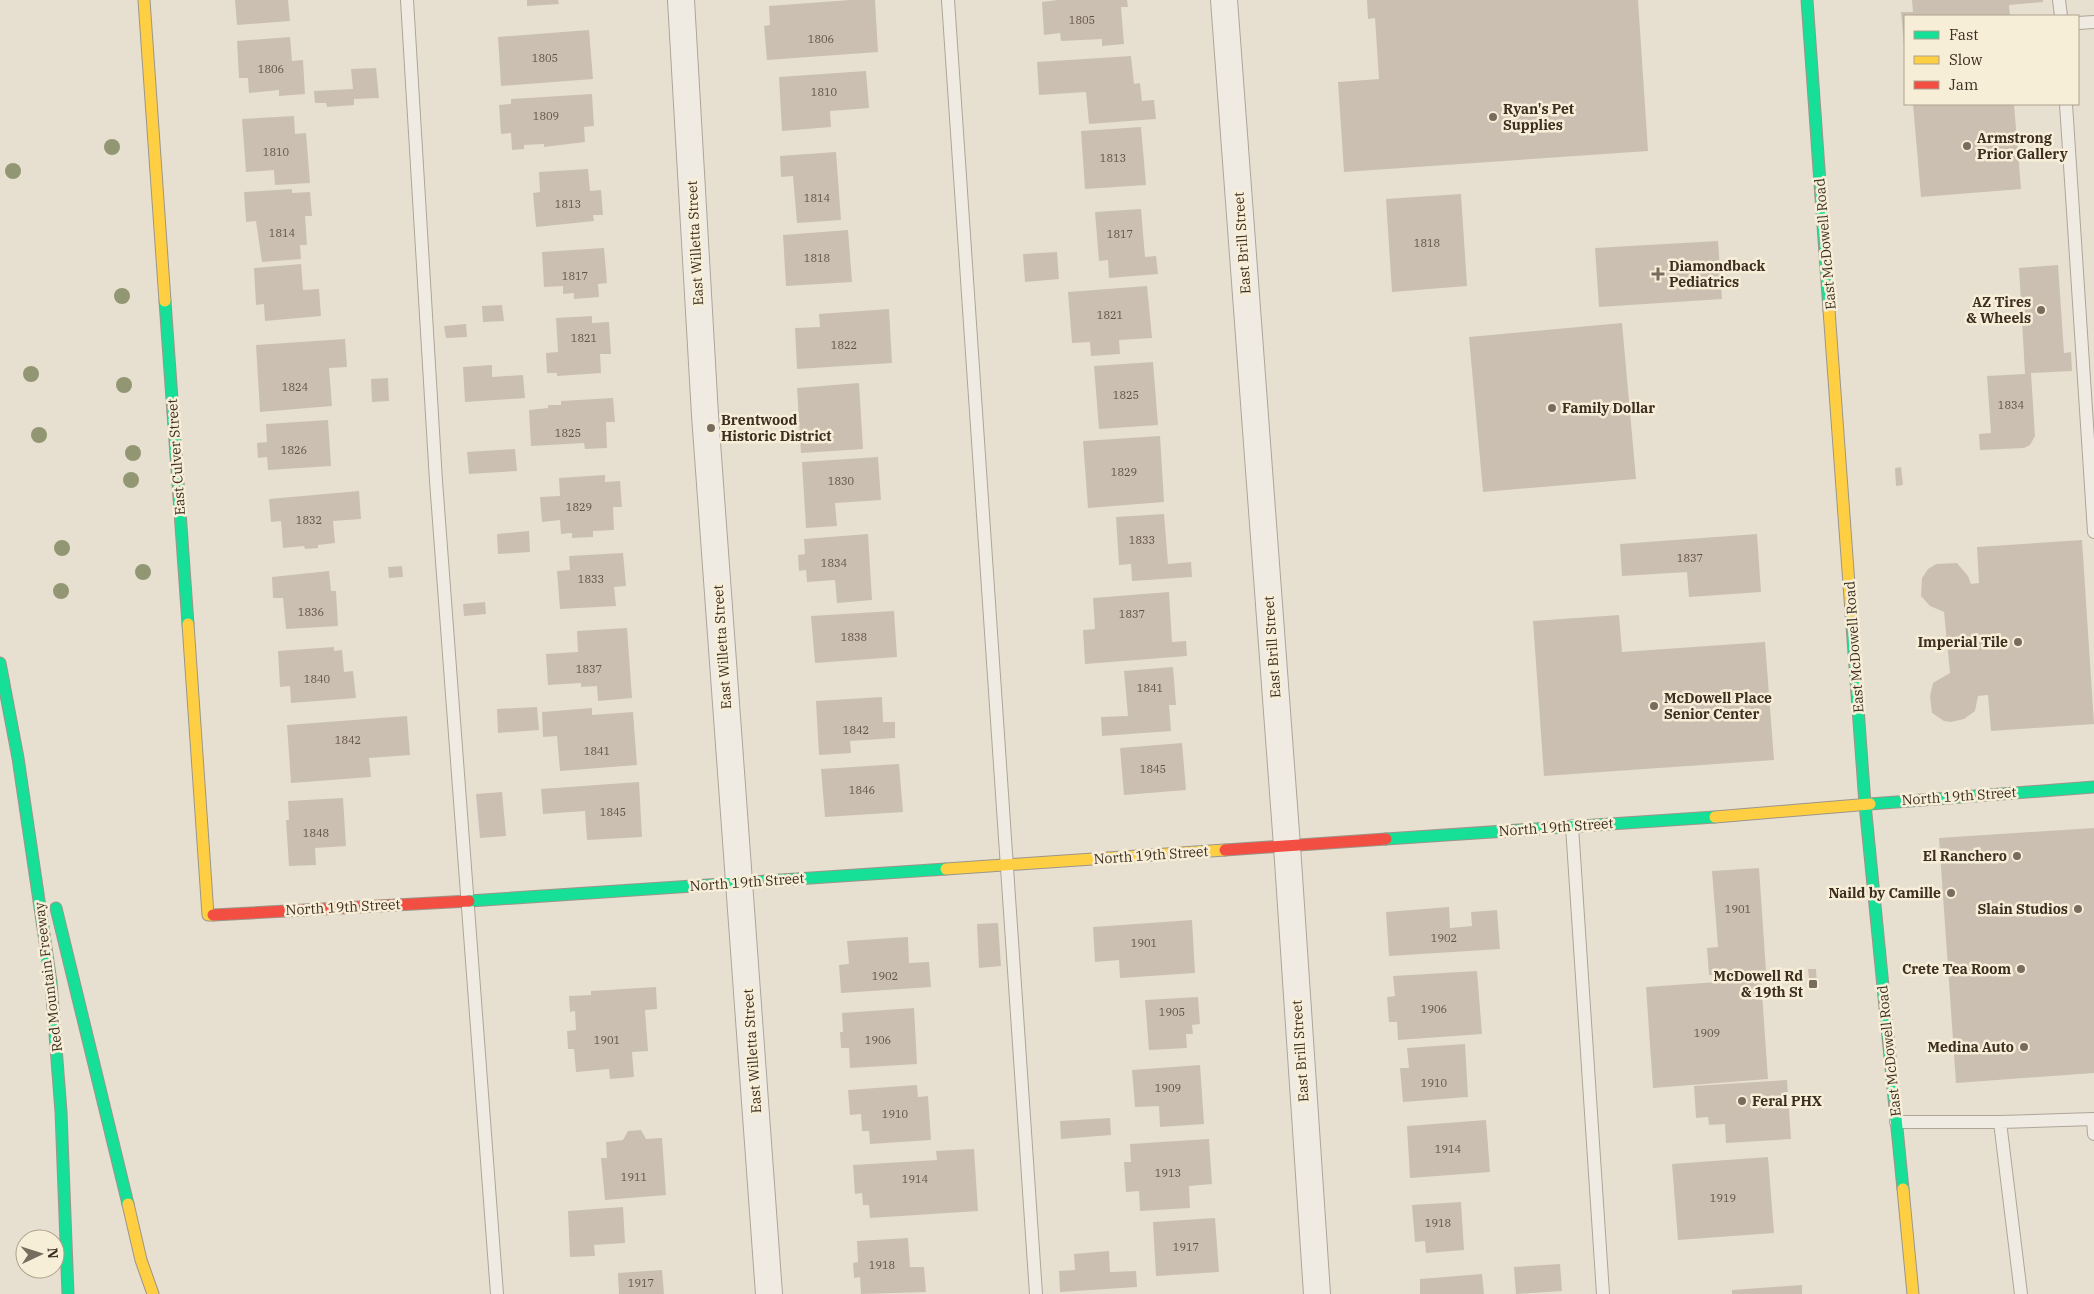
<svg xmlns="http://www.w3.org/2000/svg" width="2094" height="1294" viewBox="0 0 2094 1294" font-family="'IBM Plex Serif',serif">
  <style>
    .building { fill: #cbbfb2 }
    .lines { fill: none; stroke-linecap: round; stroke-linejoin: round }
    .lane-casing { stroke: #ada599; stroke-width: 14 }
    .street-casing { stroke: #ada599; stroke-width: 28 }
    .fast-casing { stroke: #9c958a; stroke-width: 13 }
    .slow-casing { stroke: #9c958a; stroke-width: 13 }
    .jam-casing { stroke: #9c958a; stroke-width: 13 }
    .lane { stroke: #efebe3; stroke-width: 12 }
    .street { stroke: #efebe3; stroke-width: 26 }
    .fast { stroke: #16e098; stroke-width: 11 }
    .slow { stroke: #ffcf43; stroke-width: 11 }
    .jam { stroke: #f24e42; stroke-width: 11 }
    .tree { fill: #929673 }
    .poi-dot { fill: #786c5e; stroke: #f7eed8; stroke-width: 2 }
    .labels { text-anchor: middle; dominant-baseline: central; stroke-width: 5; stroke-linejoin: round; paint-order: stroke }
    .number-label { font-size: 11px; fill: #605244 }
    .poi-label { font-size: 14px; font-weight: bold; fill: #3d2e20; stroke: #f7eed8; text-anchor: end }
    .street-label { font-size: 14px; fill: #3d2e20; stroke: #f7eed8 }
  </style>
  <rect width="100%" height="100%" fill="#e7e0d1"/>
  <path class="building" d="M 235,0 L 288,0 L 290,21 L 237,25 Z
    M 527,0 L 558,0 L 559,4 L 527,6 Z
    M 850,0 L 875,0 L 878,52 L 767,60 L 764,26 L 770,25 L 769,6 Z
    M 1058,0 L 1127,0 L 1128,7 L 1121,7 L 1124,44 L 1102,46 L 1102,39 L 1061,41 L 1060,33 L 1044,35 L 1042,2 Z
    M 1367,0 L 1638,0 L 1648,151 L 1344,172 L 1338,82 L 1379,79 L 1375,18 L 1368,19 Z
    M 1912,0 L 2043,0 L 2043,2 L 2009,5 L 2010,16 L 1905,16 L 1904,46 L 1901,12 L 1913,12 Z
    M 589,30 L 593,79 L 501,86 L 498,37 Z
    M 290,37 L 292,61 L 303,60 L 305,94 L 279,96 L 279,90 L 249,93 L 248,78 L 239,78 L 237,41 Z
    M 1131,56 L 1134,84 L 1140,83 L 1142,101 L 1154,100 L 1156,119 L 1089,124 L 1086,92 L 1039,95 L 1037,62 Z
    M 376,68 L 379,98 L 354,99 L 354,105 L 327,107 L 326,103 L 315,103 L 314,91 L 353,89 L 351,69 Z
    M 866,71 L 869,108 L 830,111 L 831,127 L 782,131 L 779,77 Z
    M 592,94 L 594,126 L 584,127 L 585,142 L 544,147 L 544,144 L 524,145 L 524,149 L 512,150 L 511,133 L 501,134 L 499,105 L 511,104 L 511,99 Z
    M 1913,104 L 2014,104 L 2021,189 L 1921,197 Z
    M 294,116 L 295,134 L 306,133 L 310,183 L 275,185 L 274,170 L 246,172 L 242,119 Z
    M 1141,127 L 1146,185 L 1085,189 L 1081,131 Z
    M 836,152 L 841,220 L 797,223 L 793,176 L 781,177 L 780,156 Z
    M 588,169 L 590,191 L 601,190 L 603,215 L 593,215 L 594,221 L 536,227 L 533,193 L 540,192 L 539,172 Z
    M 292,189 L 292,193 L 310,192 L 312,216 L 305,216 L 307,245 L 300,245 L 301,259 L 262,262 L 256,221 L 246,222 L 244,192 Z
    M 1461,194 L 1467,286 L 1392,292 L 1386,199 Z
    M 1141,209 L 1145,257 L 1156,256 L 1158,274 L 1109,278 L 1108,260 L 1099,261 L 1095,212 Z
    M 848,230 L 852,282 L 786,286 L 783,235 Z
    M 1718,241 L 1722,299 L 1599,307 L 1595,248 Z
    M 604,248 L 607,283 L 598,284 L 599,297 L 574,299 L 574,293 L 563,294 L 563,286 L 544,287 L 542,252 Z
    M 1057,252 L 1059,279 L 1025,282 L 1023,254 Z
    M 301,264 L 303,290 L 319,289 L 321,316 L 265,321 L 264,304 L 256,305 L 254,268 Z
    M 2058,265 L 2064,353 L 2071,352 L 2072,371 L 2031,373 L 2035,436 L 2030,445 L 2024,448 L 1980,450 L 1979,434 L 1991,433 L 1987,376 L 2025,374 L 2019,268 Z
    M 1147,286 L 1152,338 L 1119,340 L 1120,354 L 1091,356 L 1090,342 L 1072,343 L 1068,292 Z
    M 502,305 L 504,321 L 483,322 L 482,306 Z
    M 889,309 L 892,363 L 797,369 L 795,328 L 820,327 L 819,314 Z
    M 592,316 L 592,323 L 609,322 L 611,354 L 600,354 L 601,373 L 557,376 L 557,373 L 547,373 L 546,353 L 558,352 L 556,318 Z
    M 1622,323 L 1636,479 L 1483,492 L 1469,337 Z
    M 466,324 L 467,337 L 446,338 L 444,326 Z
    M 345,339 L 347,367 L 329,368 L 332,406 L 260,412 L 256,345 Z
    M 1153,362 L 1158,425 L 1099,429 L 1094,366 Z
    M 492,365 L 492,377 L 523,375 L 525,398 L 465,402 L 463,367 Z
    M 388,378 L 389,401 L 372,402 L 371,379 Z
    M 859,383 L 863,449 L 801,453 L 797,388 Z
    M 613,398 L 615,422 L 606,422 L 607,448 L 585,449 L 584,443 L 531,446 L 529,410 L 548,408 L 548,405 L 561,405 L 561,401 Z
    M 328,420 L 331,466 L 268,470 L 267,457 L 258,458 L 257,443 L 267,442 L 266,424 Z
    M 1160,436 L 1164,502 L 1088,508 L 1083,441 Z
    M 515,449 L 517,471 L 469,474 L 467,452 Z
    M 878,457 L 881,500 L 835,503 L 837,526 L 806,528 L 802,462 Z
    M 1901,467 L 1903,485 L 1896,486 L 1895,468 Z
    M 605,475 L 605,482 L 620,481 L 622,507 L 613,507 L 614,530 L 593,531 L 593,537 L 572,538 L 572,533 L 561,534 L 560,520 L 542,522 L 540,497 L 560,496 L 559,478 Z
    M 359,491 L 361,519 L 333,521 L 335,543 L 318,545 L 318,548 L 305,549 L 304,546 L 283,548 L 281,521 L 271,522 L 269,499 Z
    M 1164,514 L 1168,564 L 1191,562 L 1192,577 L 1132,581 L 1131,564 L 1119,565 L 1116,517 Z
    M 529,531 L 530,552 L 498,554 L 497,534 Z
    M 868,534 L 872,600 L 837,603 L 835,580 L 807,582 L 806,570 L 799,571 L 798,555 L 805,554 L 804,539 Z
    M 1757,534 L 1761,592 L 1689,597 L 1687,572 L 1622,576 L 1620,544 Z
    M 2082,540 L 2094,724 L 1991,731 L 1988,695 L 1978,696 L 1975,711 L 1964,719 L 1951,722 L 1944,721 L 1932,713 L 1930,696 L 1933,683 L 1950,673 L 1944,612 L 1930,606 L 1921,596 L 1922,578 L 1928,569 L 1936,564 L 1957,563 L 1968,576 L 1971,584 L 1979,583 L 1977,547 Z
    M 623,553 L 626,586 L 614,587 L 616,606 L 560,609 L 557,571 L 570,570 L 569,556 Z
    M 402,566 L 403,577 L 389,578 L 388,567 Z
    M 329,571 L 331,591 L 336,591 L 338,626 L 286,629 L 283,598 L 273,598 L 272,577 Z
    M 1169,592 L 1172,642 L 1186,641 L 1187,656 L 1085,664 L 1083,630 L 1095,629 L 1093,598 Z
    M 485,602 L 486,614 L 464,616 L 463,604 Z
    M 894,611 L 897,657 L 815,663 L 811,616 Z
    M 1619,615 L 1622,652 L 1765,642 L 1774,760 L 1544,776 L 1533,621 Z
    M 627,628 L 632,698 L 598,701 L 597,686 L 581,687 L 581,683 L 548,685 L 546,654 L 578,652 L 577,631 Z
    M 334,647 L 334,651 L 342,650 L 344,672 L 353,671 L 356,698 L 291,703 L 290,686 L 280,687 L 278,651 Z
    M 1173,667 L 1176,705 L 1169,705 L 1171,731 L 1102,736 L 1101,717 L 1128,716 L 1124,671 Z
    M 882,697 L 883,722 L 895,722 L 895,738 L 850,741 L 851,753 L 819,755 L 816,701 Z
    M 537,707 L 539,730 L 498,733 L 497,709 Z
    M 592,708 L 592,715 L 633,712 L 637,765 L 560,771 L 557,736 L 543,737 L 542,712 Z
    M 407,716 L 410,755 L 369,758 L 371,777 L 291,783 L 287,725 Z
    M 1182,743 L 1186,790 L 1124,795 L 1120,748 Z
    M 899,764 L 903,812 L 825,817 L 821,769 Z
    M 639,782 L 642,837 L 587,840 L 585,811 L 543,814 L 541,789 Z
    M 502,792 L 506,836 L 480,838 L 476,794 Z
    M 343,798 L 346,846 L 315,848 L 316,865 L 289,866 L 286,820 L 289,820 L 288,801 Z
    M 2094,828 L 2094,1073 L 1956,1083 L 1939,838 Z
    M 1759,868 L 1766,971 L 1709,975 L 1707,948 L 1718,947 L 1712,871 Z
    M 1449,907 L 1450,928 L 1472,926 L 1471,912 L 1497,910 L 1500,949 L 1389,956 L 1386,912 Z
    M 1192,920 L 1195,973 L 1120,978 L 1119,960 L 1095,962 L 1093,927 Z
    M 998,923 L 1001,966 L 979,968 L 977,924 Z
    M 908,937 L 909,963 L 929,962 L 931,987 L 841,993 L 839,965 L 849,964 L 847,941 Z
    M 1808,969 L 1816,969 L 1817,987 L 1810,988 Z
    M 1477,971 L 1482,1034 L 1398,1040 L 1397,1022 L 1389,1022 L 1387,997 L 1395,996 L 1393,976 Z
    M 1761,979 L 1768,1079 L 1653,1088 L 1646,987 Z
    M 656,987 L 657,1009 L 645,1010 L 648,1051 L 632,1052 L 634,1077 L 610,1079 L 609,1069 L 576,1072 L 574,1049 L 568,1049 L 567,1031 L 576,1030 L 575,1011 L 570,1012 L 569,996 L 591,995 L 591,991 Z
    M 1198,997 L 1200,1024 L 1192,1025 L 1193,1034 L 1186,1034 L 1187,1048 L 1149,1050 L 1145,1000 Z
    M 914,1008 L 917,1064 L 850,1068 L 849,1048 L 841,1048 L 840,1032 L 843,1032 L 842,1013 Z
    M 1465,1044 L 1468,1097 L 1403,1102 L 1400,1068 L 1409,1068 L 1407,1048 Z
    M 1200,1065 L 1204,1124 L 1160,1127 L 1159,1106 L 1135,1107 L 1132,1070 Z
    M 1787,1080 L 1791,1139 L 1726,1143 L 1725,1124 L 1709,1125 L 1708,1117 L 1696,1118 L 1694,1086 Z
    M 917,1085 L 918,1097 L 928,1096 L 931,1140 L 870,1144 L 869,1131 L 862,1131 L 861,1114 L 850,1115 L 848,1090 Z
    M 1110,1118 L 1111,1135 L 1061,1139 L 1060,1121 Z
    M 1486,1120 L 1490,1172 L 1410,1178 L 1407,1126 Z
    M 641,1130 L 646,1139 L 662,1138 L 666,1195 L 605,1200 L 601,1158 L 607,1158 L 606,1142 L 623,1140 L 628,1131 Z
    M 1209,1139 L 1212,1184 L 1189,1186 L 1190,1208 L 1140,1211 L 1139,1191 L 1126,1192 L 1124,1162 L 1131,1162 L 1130,1144 Z
    M 974,1149 L 978,1211 L 870,1218 L 869,1205 L 863,1205 L 862,1193 L 855,1194 L 853,1165 L 937,1160 L 936,1151 Z
    M 1768,1157 L 1774,1233 L 1678,1240 L 1672,1164 Z
    M 1461,1202 L 1464,1250 L 1426,1253 L 1425,1241 L 1415,1242 L 1412,1205 Z
    M 623,1207 L 625,1243 L 594,1245 L 595,1256 L 570,1257 L 568,1211 Z
    M 1215,1218 L 1219,1272 L 1156,1276 L 1153,1222 Z
    M 908,1238 L 910,1267 L 924,1267 L 926,1292 L 861,1294 L 860,1277 L 854,1278 L 853,1263 L 858,1262 L 857,1241 Z
    M 1109,1251 L 1110,1272 L 1136,1271 L 1137,1287 L 1060,1292 L 1059,1271 L 1075,1270 L 1074,1254 Z
    M 1560,1264 L 1562,1291 L 1516,1294 L 1514,1267 Z
    M 662,1270 L 664,1294 L 619,1294 L 618,1273 Z
    M 1482,1274 L 1484,1294 L 1420,1294 L 1420,1279 Z
    M 1802,1285 L 1802,1294 L 1732,1294 L 1732,1290 Z"/>
  <g class="lines">
    <g class="lane-casing">
      <path id="lane" d="M 407,0 L 436,481 L 497,1294
        M 948,0 L 1036,1294
        M 2059,0 L 2061,16
        M 2078,23 L 2094,22
        M 2066,104 L 2094,532
        M 1572,826 L 1603,1294
        M 1896,1122 L 2000,1122 L 2093,1119 L 2094,1134
        M 2000,1122 L 2021,1294"/>
    </g>
    <g class="street-casing">
      <path id="street" d="M 681,0 L 705,415 L 769,1294
        M 1224,0 L 1287,846 L 1317,1294"/>
    </g>
    <g class="fast-casing">
      <path id="fast" d="M 1807,0 L 1829,310
        M 165,301 L 188,624
        M 1851,612 L 1865,804 L 1903,1189
        M 0,663 L 18,758 L 51,982 L 61,1112 L 68,1294
        M 1870,804 L 2094,787
        M 1386,839 L 1715,817
        M 469,901 L 946,869
        M 56,908 L 128,1204"/>
    </g>
    <g class="slow-casing">
      <path id="slow" d="M 144,0 L 165,301
        M 1829,310 L 1851,612
        M 188,624 L 208,915 L 213,915
        M 1715,817 L 1870,804
        M 946,869 L 1225,850
        M 1903,1189 L 1913,1294
        M 128,1204 L 141,1260 L 153,1294"/>
    </g>
    <g class="jam-casing">
      <path id="jam" d="M 1225,850 L 1386,839
        M 213,915 L 469,901"/>
    </g>
    <use href="#lane" class="lane"/>
    <use href="#street" class="street"/>
    <use href="#fast" class="fast"/>
    <use href="#slow" class="slow"/>
    <use href="#jam" class="jam"/>
  </g>
  <g class="tree">
    <circle cx="112" cy="147" r="8"/>
    <circle cx="13" cy="171" r="8"/>
    <circle cx="122" cy="296" r="8"/>
    <circle cx="31" cy="374" r="8"/>
    <circle cx="124" cy="385" r="8"/>
    <circle cx="39" cy="435" r="8"/>
    <circle cx="133" cy="453" r="8"/>
    <circle cx="131" cy="480" r="8"/>
    <circle cx="62" cy="548" r="8"/>
    <circle cx="143" cy="572" r="8"/>
    <circle cx="61" cy="591" r="8"/>
  </g>
  <g class="poi-dot">
    <circle cx="1493" cy="117" r="5"/>
    <circle cx="1967" cy="146" r="5"/>
    <path d="M1655.5 266.5h5v5h5v5h-5v5h-5v-5h-5v-5h5z"/>
    <circle cx="2041" cy="310" r="5"/>
    <circle cx="1552" cy="408" r="5"/>
    <circle cx="711" cy="428" r="5"/>
    <circle cx="2018" cy="642" r="5"/>
    <circle cx="1654" cy="706" r="5"/>
    <circle cx="2017" cy="856" r="5"/>
    <circle cx="1951" cy="893" r="5"/>
    <circle cx="2078" cy="909" r="5"/>
    <circle cx="2021" cy="969" r="5"/>
    <rect x="1808" y="979" width="10" height="10" rx="2.5"/>
    <circle cx="2024" cy="1047" r="5"/>
    <circle cx="1742" cy="1101" r="5"/>
  </g>
  <g class="labels">
    <g class="number-label">
      <text x="1082" y="20">1805</text>
      <text x="821" y="39">1806</text>
      <text x="545" y="58">1805</text>
      <text x="271" y="69">1806</text>
      <text x="824" y="92">1810</text>
      <text x="546" y="116">1809</text>
      <text x="276" y="152">1810</text>
      <text x="1113" y="158">1813</text>
      <text x="817" y="198">1814</text>
      <text x="568" y="204">1813</text>
      <text x="282" y="233">1814</text>
      <text x="1120" y="234">1817</text>
      <text x="1427" y="243">1818</text>
      <text x="817" y="258">1818</text>
      <text x="575" y="276">1817</text>
      <text x="1110" y="315">1821</text>
      <text x="584" y="338">1821</text>
      <text x="844" y="345">1822</text>
      <text x="295" y="387">1824</text>
      <text x="1126" y="395">1825</text>
      <text x="2011" y="405">1834</text>
      <text x="568" y="433">1825</text>
      <text x="294" y="450">1826</text>
      <text x="1124" y="472">1829</text>
      <text x="841" y="481">1830</text>
      <text x="579" y="507">1829</text>
      <text x="309" y="520">1832</text>
      <text x="1142" y="540">1833</text>
      <text x="1690" y="558">1837</text>
      <text x="834" y="563">1834</text>
      <text x="591" y="579">1833</text>
      <text x="311" y="612">1836</text>
      <text x="1132" y="614">1837</text>
      <text x="854" y="637">1838</text>
      <text x="589" y="669">1837</text>
      <text x="317" y="679">1840</text>
      <text x="1150" y="688">1841</text>
      <text x="856" y="730">1842</text>
      <text x="348" y="740">1842</text>
      <text x="597" y="751">1841</text>
      <text x="1153" y="769">1845</text>
      <text x="862" y="790">1846</text>
      <text x="613" y="812">1845</text>
      <text x="316" y="833">1848</text>
      <text x="1738" y="909">1901</text>
      <text x="1444" y="938">1902</text>
      <text x="1144" y="943">1901</text>
      <text x="885" y="976">1902</text>
      <text x="1434" y="1009">1906</text>
      <text x="1172" y="1012">1905</text>
      <text x="1707" y="1033">1909</text>
      <text x="607" y="1040">1901</text>
      <text x="878" y="1040">1906</text>
      <text x="1434" y="1083">1910</text>
      <text x="1168" y="1088">1909</text>
      <text x="895" y="1114">1910</text>
      <text x="1448" y="1149">1914</text>
      <text x="1168" y="1173">1913</text>
      <text x="634" y="1177">1911</text>
      <text x="915" y="1179">1914</text>
      <text x="1723" y="1198">1919</text>
      <text x="1438" y="1223">1918</text>
      <text x="1186" y="1247">1917</text>
      <text x="882" y="1265">1918</text>
      <text x="641" y="1283">1917</text>
    </g>
    <g class="poi-label">
      <text x="1503" y="109" text-anchor="start">Ryan's Pet<tspan x="1503" dy="16">Supplies</tspan></text>
      <text x="1977" y="138" text-anchor="start">Armstrong<tspan x="1977" dy="16">Prior Gallery</tspan></text>
      <text x="1669" y="266" text-anchor="start">Diamondback<tspan x="1669" dy="16">Pediatrics</tspan></text>
      <text x="2031" y="302">AZ Tires<tspan x="2031" dy="16">&amp; Wheels</tspan></text>
      <text x="1562" y="408" text-anchor="start">Family Dollar</text>
      <text x="721" y="420" text-anchor="start">Brentwood<tspan x="721" dy="16">Historic District</tspan></text>
      <text x="2008" y="642">Imperial Tile</text>
      <text x="1664" y="698" text-anchor="start">McDowell Place<tspan x="1664" dy="16">Senior Center</tspan></text>
      <text x="2007" y="856">El Ranchero</text>
      <text x="1941" y="893">Naild by Camille</text>
      <text x="2068" y="909">Slain Studios</text>
      <text x="2011" y="969">Crete Tea Room</text>
      <text x="1803" y="976">McDowell Rd<tspan x="1803" dy="16">&amp; 19th St</tspan></text>
      <text x="2014" y="1047">Medina Auto</text>
      <text x="1752" y="1101" text-anchor="start">Feral PHX</text>
    </g>
    <g class="street-label">
      <text transform="translate(695 243) rotate(-93)">East Willetta Street</text>
      <text transform="translate(1242 243) rotate(-94)">East Brill Street</text>
      <text transform="translate(1825 244) rotate(-95)">East McDowell Road</text>
      <text transform="translate(176 457) rotate(-94)">East Culver Street</text>
      <text transform="translate(722 647) rotate(-94)">East Willetta Street</text>
      <text transform="translate(1272 647) rotate(-94)">East Brill Street</text>
      <text transform="translate(1854 647) rotate(-94)">East McDowell Road</text>
      <text transform="translate(1959 796) rotate(-4)">North 19th Street</text>
      <text transform="translate(1556 827) rotate(-4)">North 19th Street</text>
      <text transform="translate(1151 855) rotate(-4)">North 19th Street</text>
      <text transform="translate(747 882) rotate(-4)">North 19th Street</text>
      <text transform="translate(343 907) rotate(-3)">North 19th Street</text>
      <text transform="translate(48 977) rotate(-97)">Red Mountain Freeway</text>
      <text transform="translate(752 1051) rotate(-94)">East Willetta Street</text>
      <text transform="translate(1300 1051) rotate(-94)">East Brill Street</text>
      <text transform="translate(1889 1051) rotate(-96)">East McDowell Road</text>
    </g>
  </g>
  <rect x="1904" y="15" width="175" height="90" fill="#f7eed8" stroke="#ada18e"/>
  <rect x="1914" y="31" width="25" height="8" fill="#16e098" stroke="#ada18e"/>
  <text x="1949" y="40" font-size="15" fill="#3d2e20">Fast</text>
  <rect x="1914" y="56" width="25" height="8" fill="#ffcf43" stroke="#ada18e"/>
  <text x="1949" y="65" font-size="15" fill="#3d2e20">Slow</text>
  <rect x="1914" y="81" width="25" height="8" fill="#f24e42" stroke="#ada18e"/>
  <text x="1949" y="90" font-size="15" fill="#3d2e20">Jam</text>
  <g transform="translate(40 1254) rotate(86)"><circle r="24" fill="#f7eed8" stroke="#ada18e"/>
  <path d="M0-4L9 19L0 12L-9 19Z" fill="#786c5e"/>
  <text y="-8" font-size="14" font-weight="bold" text-anchor="middle" fill="#3d2e20">N</text>
  </g>
</svg>
